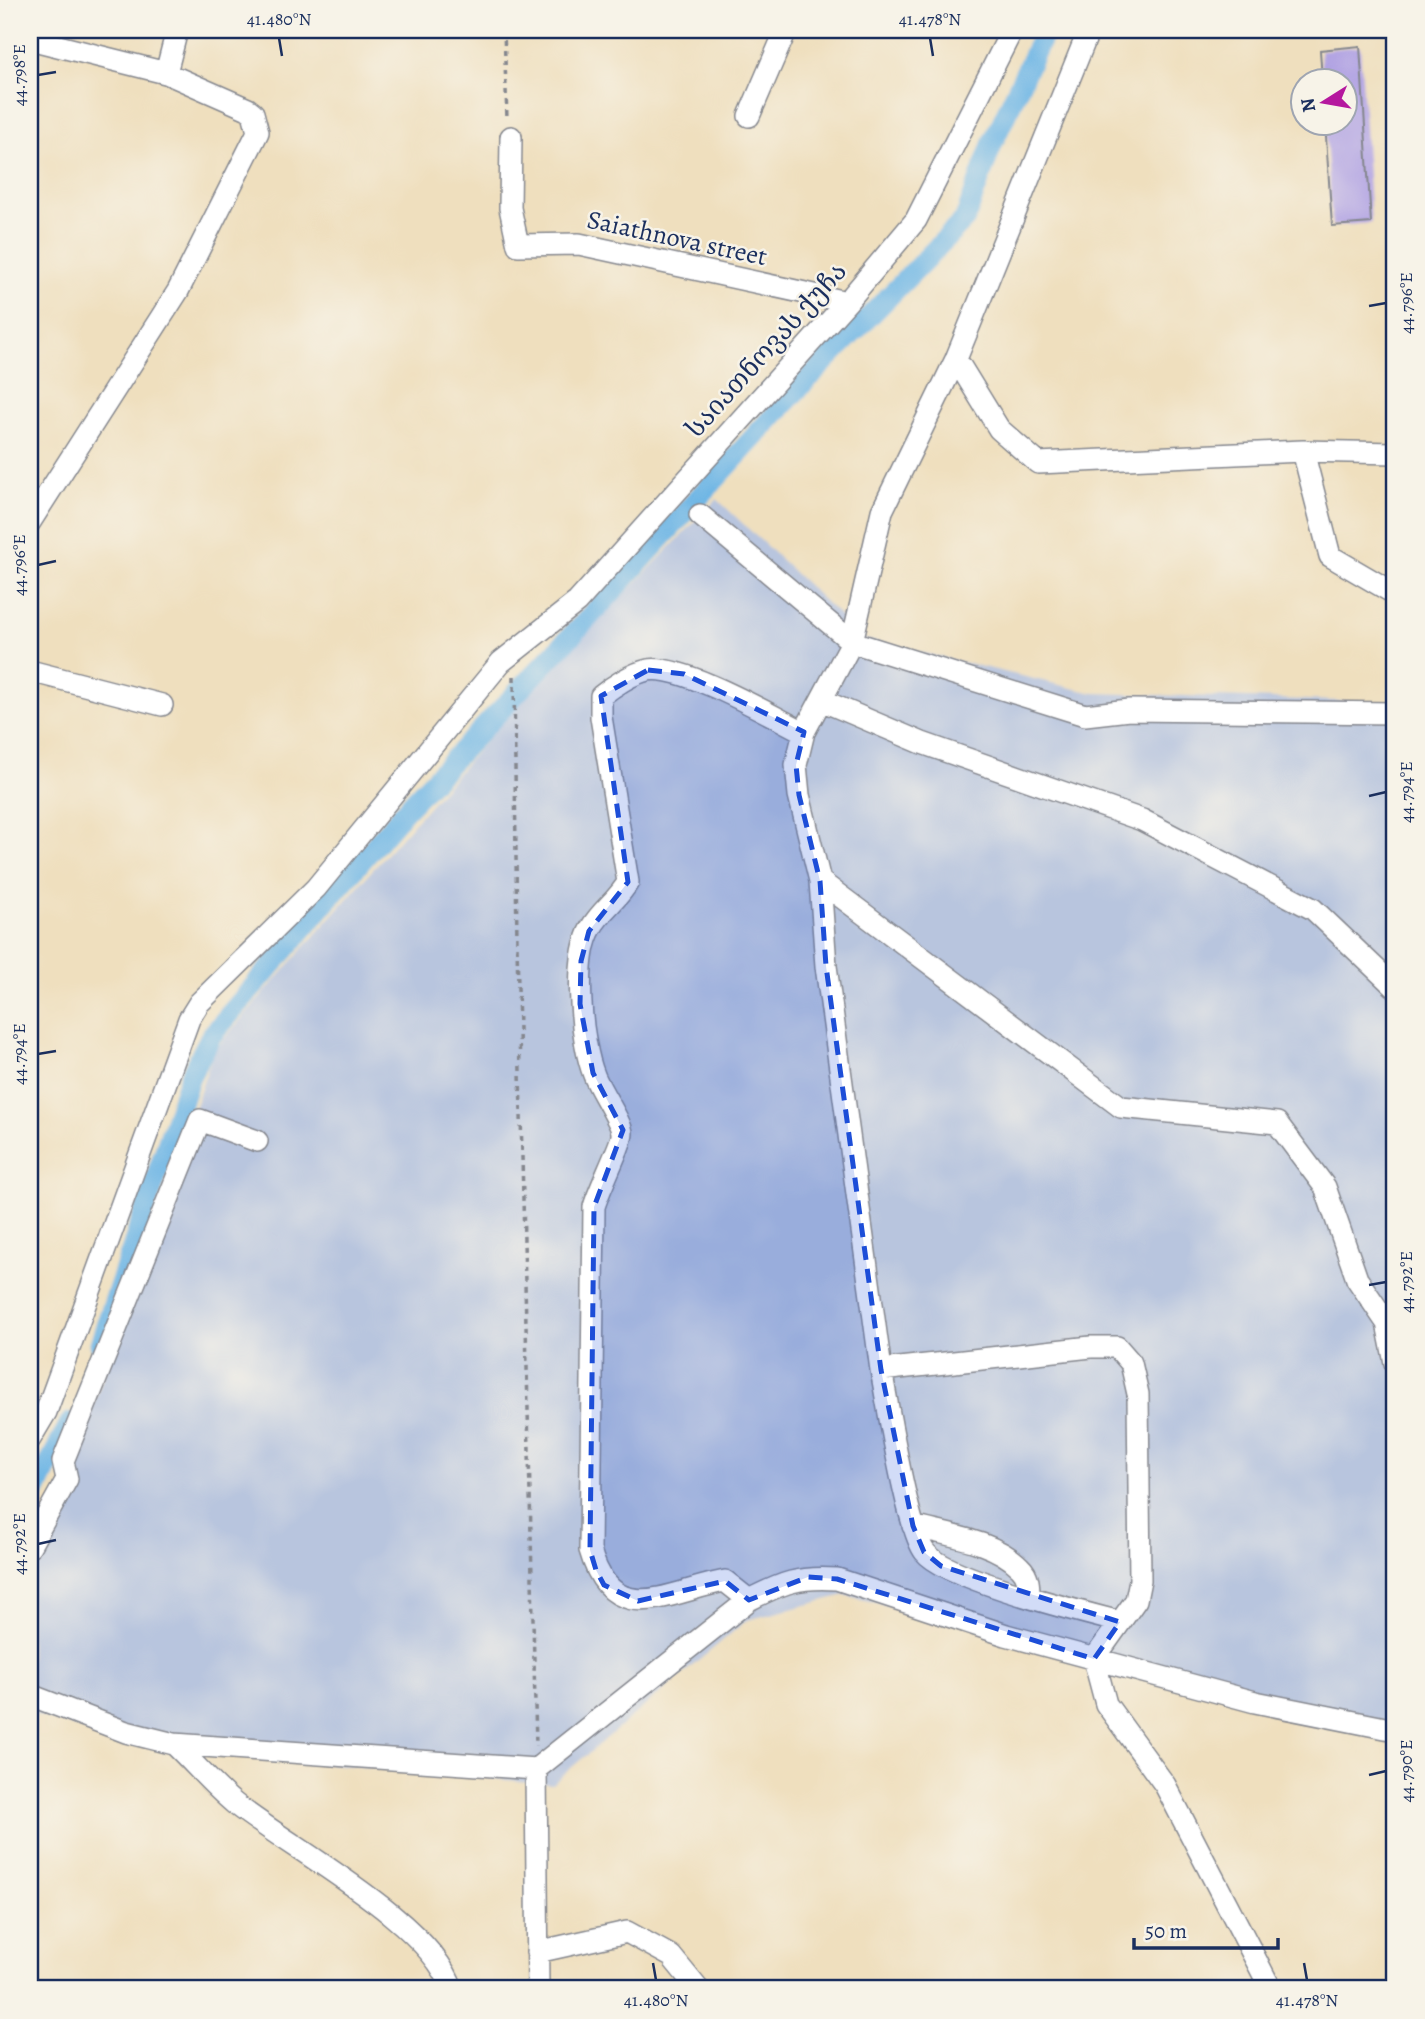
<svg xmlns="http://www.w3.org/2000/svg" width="1425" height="2019" viewBox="0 0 1425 2019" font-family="Alegreya,'Noto Serif Georgian',serif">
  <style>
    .industrial { fill: #b8c5de }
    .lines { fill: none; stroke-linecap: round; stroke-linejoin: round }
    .canal { stroke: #6eb6e5; stroke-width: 21 }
    .building { fill: #b0a2e3 }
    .minor-casing { stroke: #85878e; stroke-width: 24 }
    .path { stroke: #85878e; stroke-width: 3.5; stroke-dasharray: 5 5; stroke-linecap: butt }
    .minor { stroke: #fff; stroke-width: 21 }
    .marked { fill: #1d4ed8; fill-opacity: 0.2; stroke: #1d4ed8; stroke-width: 5; stroke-dasharray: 14 9; stroke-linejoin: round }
    .ticks { fill: none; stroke: #1b2f5e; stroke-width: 2.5 }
    .labels { text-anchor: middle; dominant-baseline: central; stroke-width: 5; stroke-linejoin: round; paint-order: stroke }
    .street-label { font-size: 26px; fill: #1b2f5e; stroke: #f7f3e8 }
    .neatline { fill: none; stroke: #1b2f5e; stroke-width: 2.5 }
    .ticks-label { font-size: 18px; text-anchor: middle; fill: #1b2f5e }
  </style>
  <rect width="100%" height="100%" fill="#f7f3e8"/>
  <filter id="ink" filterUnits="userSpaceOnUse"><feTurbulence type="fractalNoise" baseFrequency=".0143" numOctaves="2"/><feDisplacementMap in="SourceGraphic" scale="14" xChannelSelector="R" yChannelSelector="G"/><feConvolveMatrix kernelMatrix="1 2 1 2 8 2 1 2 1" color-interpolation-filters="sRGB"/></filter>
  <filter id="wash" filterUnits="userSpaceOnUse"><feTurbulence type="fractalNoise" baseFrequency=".00686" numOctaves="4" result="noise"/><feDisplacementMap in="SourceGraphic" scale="28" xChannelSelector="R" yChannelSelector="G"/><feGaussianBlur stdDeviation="1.57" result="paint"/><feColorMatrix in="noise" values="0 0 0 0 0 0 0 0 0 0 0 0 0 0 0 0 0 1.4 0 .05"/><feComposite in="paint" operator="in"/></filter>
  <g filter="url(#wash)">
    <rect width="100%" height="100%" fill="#efdfbe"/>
    <path class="industrial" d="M 717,499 L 864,639 L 1093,693 L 1395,703 L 1395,1729 L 845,1595 L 747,1620 L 552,1784 L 137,1746 L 30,1713 L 30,1561 L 76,1456 L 214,1050 L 527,694 Z"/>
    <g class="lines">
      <path class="canal" d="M 100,1344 L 190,1076 L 211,1036 L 406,809 L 589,617 L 798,389 L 965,219 L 993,142 L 1045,30
        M 30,1502 L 70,1423"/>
    </g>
    <g id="blocks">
      <path class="building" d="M 1360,46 L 1371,223 L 1332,226 L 1325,122 L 1344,122 L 1344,80 L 1322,80 L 1320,50 Z"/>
    </g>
  </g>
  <g filter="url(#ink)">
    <use href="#blocks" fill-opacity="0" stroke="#85878e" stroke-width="2"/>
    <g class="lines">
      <g class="minor-casing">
        <path id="minor" d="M 1089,30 L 956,359 L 882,511 L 852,642 L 804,732 L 796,765 L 799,795 L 820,881 L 826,966 L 881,1370 L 1091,1347 L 1117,1347 L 1131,1363 L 1138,1394 L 1140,1580 L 1136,1600 L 1094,1659 L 1106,1704 L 1165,1785 L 1271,1989
          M 30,39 L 166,73 L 248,109 L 253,113 L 258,132 L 178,291 L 30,522
          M 166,73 L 177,30
          M 749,116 L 786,30
          M 511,137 L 510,208 L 518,245 L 579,244 L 847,302
          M 956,359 L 999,429 L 1038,463 L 1303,451 L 1395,453
          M 1303,451 L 1330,556 L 1395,594
          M 700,515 L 852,642 L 1085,715 L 1129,710 L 1395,713
          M 30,671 L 162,705
          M 821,700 L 922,743 L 1142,820 L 1313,909 L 1395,987
          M 820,881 L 1121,1107 L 1277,1123 L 1325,1187 L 1357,1279 L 1387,1323 L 1395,1363
          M 881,1370 C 888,1404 907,1530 925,1552 C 946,1579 1082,1612 1120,1622
          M 30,1439 L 46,1412 L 189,1019 L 199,1003 L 316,888 L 501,662 L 577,602 L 847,302 L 916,220 L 1012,30
          M 913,1526 C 947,1535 995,1541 1020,1567 C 1029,1575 1029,1586 1029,1597
          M 30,1546 L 67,1479 L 63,1461 L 200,1120 L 257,1141
          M 749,1600 L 725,1581 C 669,1591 613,1631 590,1550 L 594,1207 C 598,1191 623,1142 622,1133 C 622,1123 599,1089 594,1075 C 581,1043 573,959 591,928 C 601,910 618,900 628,882 L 601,717 L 601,696 C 613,686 633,673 648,670 C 683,664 770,715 804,732
          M 30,1695 L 126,1732 L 174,1744 L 536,1769 L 749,1600 C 782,1583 799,1576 837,1579 L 1006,1635 L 1255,1702 L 1395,1730
          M 174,1744 C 194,1763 213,1786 235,1804 C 290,1848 431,1922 452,1989
          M 536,1769 L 538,1989
          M 537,1952 L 627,1932 L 671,1956 L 698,1989"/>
      </g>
      <path class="path" d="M 504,30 L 507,119
        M 514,676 L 517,945 L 536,1746"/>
      <use href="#minor" class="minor"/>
    </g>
  </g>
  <path class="marked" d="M 648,670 L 684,674 L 804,732 L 796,765 L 799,795 L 820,881 L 826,966 L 881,1370 L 913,1526 L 924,1552 L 941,1566 L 1120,1622 L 1094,1659 L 837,1579 L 808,1577 L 749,1600 L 725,1581 L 638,1601 L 604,1585 L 596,1570 L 590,1550 L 594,1207 L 623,1130 L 593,1073 L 580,1004 L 581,961 L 589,931 L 628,882 L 601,696 Z"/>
  <path class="ticks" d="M 279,38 L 282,56M 930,38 L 933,56M 38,75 L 56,72M 1369,306 L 1386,303M 38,565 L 56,561M 1369,796 L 1386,792M 38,1054 L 56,1051M 1369,1285 L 1386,1282M 38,1544 L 56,1540M 1369,1775 L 1386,1771M 653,1963 L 656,1980M 1304,1963 L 1307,1980"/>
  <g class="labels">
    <g class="street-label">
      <text transform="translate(677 238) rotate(12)">Saiathnova street</text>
      <text transform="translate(766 350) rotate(-48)">საიათნოვას ქუჩა</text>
    </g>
  </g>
  <rect width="1425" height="2019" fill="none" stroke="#f7f3e8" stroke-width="77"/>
  <g transform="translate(1324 102) rotate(259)"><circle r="33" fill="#f7f3e8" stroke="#9fa5b1" stroke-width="2"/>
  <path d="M0-5L12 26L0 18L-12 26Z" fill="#b5179e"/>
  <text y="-10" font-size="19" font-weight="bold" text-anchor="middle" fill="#1b2f5e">N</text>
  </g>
  <path d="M1134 1938v10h144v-10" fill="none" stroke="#1b2f5e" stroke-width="3.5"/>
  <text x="1145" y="1938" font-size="21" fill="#1b2f5e" stroke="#f7f3e8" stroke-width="5" paint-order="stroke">50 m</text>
  <rect x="38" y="38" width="1348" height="1942" class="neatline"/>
  <g class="ticks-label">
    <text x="279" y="25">41.480°N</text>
    <text x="930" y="25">41.478°N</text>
    <text transform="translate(19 75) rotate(-90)" y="6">44.798°E</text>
    <text transform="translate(1406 303) rotate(-90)" y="6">44.796°E</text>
    <text transform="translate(19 565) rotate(-90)" y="6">44.796°E</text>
    <text transform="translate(1406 792) rotate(-90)" y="6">44.794°E</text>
    <text transform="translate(19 1054) rotate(-90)" y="6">44.794°E</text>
    <text transform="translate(1406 1282) rotate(-90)" y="6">44.792°E</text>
    <text transform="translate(19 1544) rotate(-90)" y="6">44.792°E</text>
    <text transform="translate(1406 1771) rotate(-90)" y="6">44.790°E</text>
    <text x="656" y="2006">41.480°N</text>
    <text x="1307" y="2006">41.478°N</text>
  </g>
</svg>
